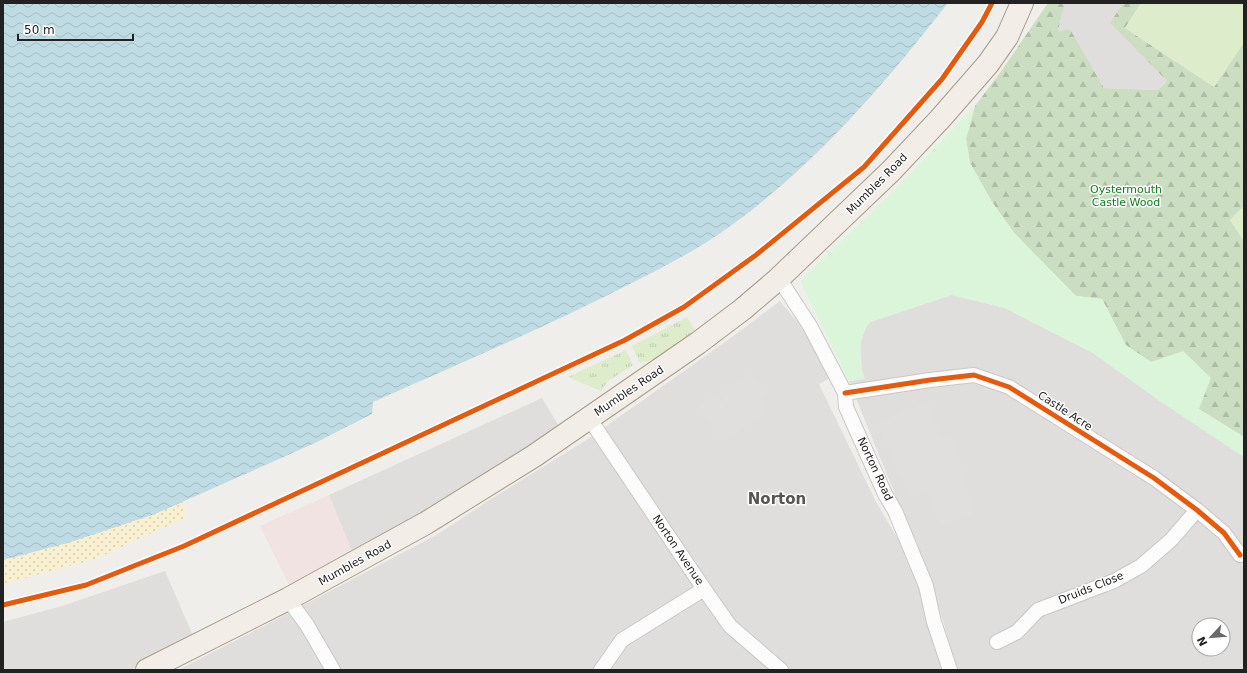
<svg xmlns="http://www.w3.org/2000/svg" width="1247" height="673" viewBox="0 0 1247 673" font-family="'DejaVu Sans',sans-serif">
  <style>
    .residential { fill: #dfdedc; fill-rule: evenodd }
    .commercial { fill: #f1e3e1 }
    .grass { fill: url(#grass-tufts) }
    .forest { fill: url(#forest-firs) }
    .sand { fill: url(#sand-dots) }
    .park { fill: #daf5da }
    .garden { fill: #ddeccb }
    .parking { fill: #e0dfde }
    .water { fill: url(#water-waves) }
    .lines { fill: none; stroke-linecap: round; stroke-linejoin: round }
    .minor-casing { stroke: #c9c8c7; stroke-width: 16 }
    .primary-casing { stroke: #a79c86; stroke-width: 24 }
    .minor { stroke: #fdfcfc; stroke-width: 14 }
    .primary { stroke: #f3ede7; stroke-width: 22 }
    .cycleway-casing { stroke: #fff; stroke-width: 8 }
    .cycleway { stroke: #e8590c; stroke-width: 5 }
    .labels { text-anchor: middle; dominant-baseline: central; stroke-width: 3; stroke-linejoin: round; paint-order: stroke }
    .street-label { font-size: 11px; fill: #222; stroke: #fff }
    .park-label { font-size: 11px; fill: #0c8416; stroke: #fff }
    .district-label { font-size: 15px; font-weight: bold; fill: #555; stroke: #fff }
  </style>
  <defs>
    <pattern id="grass-tufts" width="24" height="20" patternUnits="userSpaceOnUse"><rect width="24" height="20" fill="#ddeccb"/><path d="M3 7l-1-3M5 7V3M7 7l1-3M15 17l-1-3M17 17v-4M19 17l1-3" fill="none" stroke="#bdcaae"/></pattern>
    <pattern id="forest-firs" width="22" height="20" patternUnits="userSpaceOnUse"><rect width="22" height="20" fill="#cbdec1"/><path d="M5 1l3.5 6h-7zM16 11l3.5 6h-7z" fill="#aebea6"/></pattern>
    <pattern id="sand-dots" width="8" height="8" patternUnits="userSpaceOnUse"><rect width="8" height="8" fill="#f8f0d0"/><path d="M2 2h.1M6 6h.1" fill="none" stroke="#d4ceb2" stroke-width="1.8" stroke-linecap="round"/></pattern>
    <pattern id="water-waves" width="16" height="10" patternUnits="userSpaceOnUse"><rect width="16" height="10" fill="#bfdbe3"/><path d="M0 5q4-4 8 0t8 0" fill="none" stroke="#a4bcc2"/></pattern>
  </defs>
  <rect width="100%" height="100%" fill="#f0eeeb"/>
  <path class="residential" d="M 1061,3 L 1123,3 L 1110,23 L 1167,81 L 1158,90 L 1104,88 L 1070,29 L 1058,31 L 1064,6 Z
    M 952,295 L 1005,308 L 1093,353 L 1160,401 L 1244,457 L 1244,670 L 956,670 L 942,617 L 920,556 L 849,381 L 854,381 L 862,371 L 860,345 L 865,328 L 870,322 ZM 1199,625 L 1223,625 L 1223,649 L 1199,649 Z
    M 780,301 L 799,324 L 803,324 L 834,376 L 819,384 L 876,502 L 910,559 L 946,670 L 178,670 L 264,626 L 438,534 L 491,499 L 588,439 L 732,337 Z
    M 542,398 L 560,428 L 504,465 L 353,554 L 329,495 Z
    M 165,571 L 194,638 L 130,670 L 3,670 L 3,622 L 62,606 Z"/>
  <path class="commercial" d="M 329,495 L 353,554 L 290,587 L 260,526 Z"/>
  <path class="grass" d="M 687,317 L 695,330 L 661,357 L 640,363 L 632,346 Z
    M 626,350 L 633,365 L 608,381 L 601,391 L 568,377 Z"/>
  <path class="forest" d="M 1048,3 L 1061,3 L 1064,6 L 1058,31 L 1070,29 L 1104,88 L 1158,90 L 1167,81 L 1110,23 L 1123,3 L 1141,3 L 1125,28 L 1214,87 L 1244,42 L 1244,206 L 1230,220 L 1244,241 L 1244,437 L 1199,409 L 1151,362 L 1126,346 L 1102,299 L 1076,296 L 1015,234 L 992,202 L 970,163 L 966,139 L 975,106 L 1002,70 Z"/>
  <path class="sand" d="M 185,500 L 185,518 L 95,559 L 3,584 L 3,560 C 65,543 127,526 185,500 Z"/>
  <path class="park" d="M 975,106 L 966,139 L 970,163 L 992,202 L 1015,234 L 1076,296 L 1102,299 L 1126,345 L 1151,362 L 1183,351 L 1211,378 L 1199,409 L 1244,437 L 1244,457 L 1160,401 L 1093,353 L 1005,308 L 951,295 L 870,322 C 858,337 858,362 865,379 L 849,381 L 801,283 L 801,280 L 888,196 Z"/>
  <path class="garden" d="M 1141,3 L 1244,3 L 1244,42 L 1214,87 L 1125,28 Z
    M 1244,206 L 1244,241 L 1230,220 Z"/>
  <path class="parking" d="M 752,372 L 766,394 L 761,397 L 767,406 L 762,409 L 765,414 L 742,429 L 719,393 Z
    M 717,393 L 741,429 L 722,442 L 698,406 Z
    M 928,401 L 941,439 L 952,436 L 975,515 L 940,526 L 929,492 L 910,497 L 877,423 Z"/>
  <path class="water" d="M 3,3 L 948,3 C 884,85 814,166 729,227 C 695,252 657,270 620,289 C 539,330 456,365 373,402 L 372,414 L 315,443 L 155,514 L 71,542 L 3,560 Z"/>
  <g class="lines">
    <g class="minor-casing">
      <path id="minor" d="M 777,280 L 784,286 L 810,326 L 845,393 L 846,407 L 885,494 L 895,511 L 926,586 L 934,622 L 950,670
        M 845,393 L 930,380 L 974,375 L 1009,387 L 1154,478 L 1197,510 L 1224,533 L 1240,555
        M 589,418 L 704,589 L 730,626 L 781,670
        M 288,599 L 307,625 L 333,670
        M 997,642 L 1017,632 L 1038,610 L 1114,581 L 1141,566 L 1171,540 L 1197,510
        M 601,670 L 622,640 L 704,589"/>
    </g>
    <g class="primary-casing">
      <path id="primary" d="M 147,670 L 288,599 L 426,523 L 534,456 L 698,343 L 743,309 L 777,280 L 891,171 L 940,119 L 988,64 L 1007,37 L 1022,3"/>
    </g>
    <use href="#minor" class="minor"/>
    <use href="#primary" class="primary"/>
    <g class="cycleway-casing">
      <path id="cycleway" d="M 845,393 L 930,380 L 974,375 L 1009,387 L 1154,478 L 1197,510 L 1224,533 L 1240,555
        M 3,605 L 86,585 L 184,546 L 625,340 L 684,307 L 756,255 L 864,167 L 942,79 L 982,22 L 992,3"/>
    </g>
    <use href="#cycleway" class="cycleway"/>
  </g>
  <g class="labels">
    <g class="street-label">
      <text transform="translate(877 184) rotate(-45)">Mumbles Road</text>
      <text transform="translate(629 391) rotate(-34)">Mumbles Road</text>
      <text transform="translate(1065 411) rotate(33)">Castle Acre</text>
      <text transform="translate(875 469) rotate(65)">Norton Road</text>
      <text transform="translate(678 550) rotate(56)">Norton Avenue</text>
      <text transform="translate(355 563) rotate(-29)">Mumbles Road</text>
      <text transform="translate(1091 588) rotate(-22)">Druids Close</text>
    </g>
    <g class="park-label">
      <text x="1126" y="189">Oystermouth<tspan x="1126" dy="13">Castle Wood</tspan></text>
    </g>
    <g class="district-label">
      <text x="777" y="499">Norton</text>
    </g>
  </g>
  <rect width="1247" height="673" fill="none" stroke="#222222" stroke-width="8"/>
  <g transform="translate(1211 637) rotate(244)"><circle r="19" fill="#ffffff" stroke="#a7a7a7"/>
  <path d="M0-3L7 15L0 10L-7 15Z" fill="#6a6968"/>
  <text y="-6" font-size="11" font-weight="bold" text-anchor="middle" fill="#222222">N</text>
  </g>
  <path d="M18 34v6h115v-6" fill="none" stroke="#222222" stroke-width="2"/>
  <text x="24" y="34" font-size="12" fill="#222222" stroke="#ffffff" stroke-width="3" paint-order="stroke">50 m</text>
</svg>
